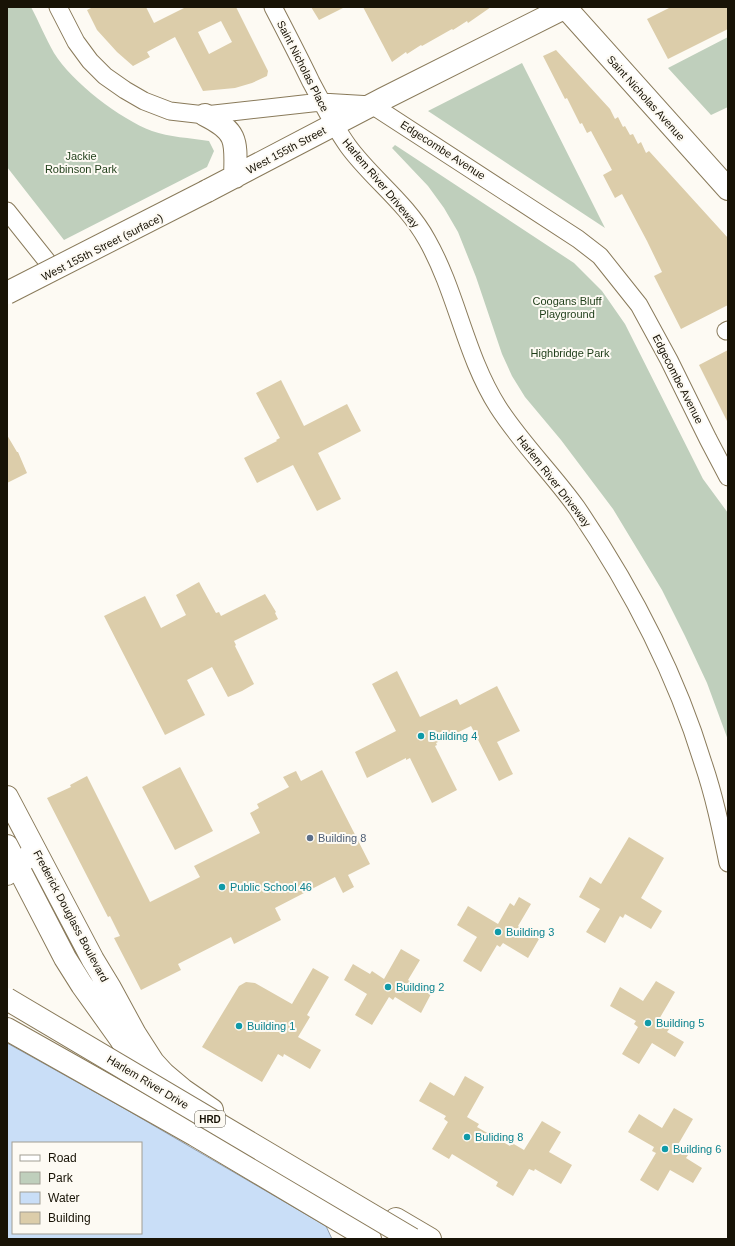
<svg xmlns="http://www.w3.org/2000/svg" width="735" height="1246" viewBox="0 0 735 1246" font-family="Helvetica,sans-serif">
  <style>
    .green { fill: #bfcfbc }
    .water { fill: #c9def7; stroke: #94a1af; fill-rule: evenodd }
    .building { fill: #dccdaa; fill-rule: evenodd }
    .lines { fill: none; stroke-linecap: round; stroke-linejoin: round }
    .minor-casing { stroke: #897a5a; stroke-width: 19 }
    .major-casing { stroke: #897a5a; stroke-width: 24 }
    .highway-casing { stroke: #897a5a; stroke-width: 24 }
    .minor { stroke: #fff; stroke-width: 17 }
    .major { stroke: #fff; stroke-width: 22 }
    .highway { stroke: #fff; stroke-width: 22 }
    .major-bridge-casing { stroke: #897a5a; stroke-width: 24; stroke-linecap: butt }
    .highway-bridge-casing { stroke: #897a5a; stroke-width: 24; stroke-linecap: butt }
    .major-bridge { stroke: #fff; stroke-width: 22 }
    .highway-bridge { stroke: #fff; stroke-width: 22 }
    .culture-dot { fill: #0f9aa8; stroke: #fdfaf3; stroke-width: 1.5 }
    .service-dot { fill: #5c6f8a; stroke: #fdfaf3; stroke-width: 1.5 }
    .labels { text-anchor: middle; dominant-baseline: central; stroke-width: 4; stroke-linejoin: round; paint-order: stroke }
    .shield { fill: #fdfaf3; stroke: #5d584d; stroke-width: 1 }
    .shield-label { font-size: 10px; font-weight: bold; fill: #181306 }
    .street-label { font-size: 11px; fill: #181306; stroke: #fdfaf3 }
    .park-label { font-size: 11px; fill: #1d3c17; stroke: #fdfaf3 }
    .culture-label { font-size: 11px; fill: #0d838f; stroke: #fdfaf3; text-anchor: start }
    .service-label { font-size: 11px; fill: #4e5e75; stroke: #fdfaf3; text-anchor: start }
  </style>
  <rect width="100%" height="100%" fill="#fdfaf3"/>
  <path class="green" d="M 7,7 L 31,7 C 39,22 46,39 54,53 C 72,82 120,119 152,131 C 169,137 190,138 209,141 L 214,151 L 207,167 L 64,240 L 7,167 Z
    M 728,37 L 728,107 L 711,115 L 668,68 Z
    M 522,63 L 605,228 L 428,111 Z
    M 395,145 L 574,263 L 602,291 L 625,324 L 703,479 L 728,513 L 728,740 L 707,683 L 685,636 L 662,590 L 613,509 L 561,440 L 525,397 L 512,376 L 502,354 L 476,277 L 458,232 L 444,208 L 428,186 L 392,148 Z"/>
  <path class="water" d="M 7,1043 L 127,1110 L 326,1226 L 332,1239 L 7,1239 ZM 13,1143 L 141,1143 L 141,1233 L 13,1233 Z"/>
  <path class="building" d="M 93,7 L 146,7 L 154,23 L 186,7 L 236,7 L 268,71 L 267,76 L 252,83 L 235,88 L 203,91 L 175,37 L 147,52 L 150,57 L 133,66 L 117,52 L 97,30 L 87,10 ZM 221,21 L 232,42 L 209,54 L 198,32 Z
    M 311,7 L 345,7 L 319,20 Z
    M 363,7 L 491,7 L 468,23 L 467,21 L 453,30 L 452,29 L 422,46 L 421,45 L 407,54 L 406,52 L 392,62 Z
    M 671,7 L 728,7 L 728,29 L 668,59 L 647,19 Z
    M 556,50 L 610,109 L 615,119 L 618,117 L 623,127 L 625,126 L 630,135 L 633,134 L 638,144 L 641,142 L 646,153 L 649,151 L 728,238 L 728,305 L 681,329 L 654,276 L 662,272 L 647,241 L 622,194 L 615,198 L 603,175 L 612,170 L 591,131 L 587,133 L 582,123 L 580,124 L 567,98 L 565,99 L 543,56 Z
    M 728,350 L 728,423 L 699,365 Z
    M 281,380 L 304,426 L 347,404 L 361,431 L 318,453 L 341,499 L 317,511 L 293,465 L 257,483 L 244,458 L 277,441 L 276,440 L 280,438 L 256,393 Z
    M 7,435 L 17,452 L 18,452 L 27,473 L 7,483 Z
    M 199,582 L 216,613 L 219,612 L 221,616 L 265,594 L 276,612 L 275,613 L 278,619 L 234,641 L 236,645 L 235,646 L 254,684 L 242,691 L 228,697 L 212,667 L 187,680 L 205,715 L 165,735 L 104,616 L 145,596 L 161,628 L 186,615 L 176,595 Z
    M 397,671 L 420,717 L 457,699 L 460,705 L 497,686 L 520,731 L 497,742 L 513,774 L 499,781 L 471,726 L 436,743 L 437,745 L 435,746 L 457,790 L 438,800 L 432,803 L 410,758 L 406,760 L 406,758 L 367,778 L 355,752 L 396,731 L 372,684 Z
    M 180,767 L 213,831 L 175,850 L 142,787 Z
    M 322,770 L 370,864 L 348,875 L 354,887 L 343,893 L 335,877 L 275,908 L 281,920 L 234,944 L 231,937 L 178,964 L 181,970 L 141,990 L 114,938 L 120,936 L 110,916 L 108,917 L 47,798 L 71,787 L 70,785 L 87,776 L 150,902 L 200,877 L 194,866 L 260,833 L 250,813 L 259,808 L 257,804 L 289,787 L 283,777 L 296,771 L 301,781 Z
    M 629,837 L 664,858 L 641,898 L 662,911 L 651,929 L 625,914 L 623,918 L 620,916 L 605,943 L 586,932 L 600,909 L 579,897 L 590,877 L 601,884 Z
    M 519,897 L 531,904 L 518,926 L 539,939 L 528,958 L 503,943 L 500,947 L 497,945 L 481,972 L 463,961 L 477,937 L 457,925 L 468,906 L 498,924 L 510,903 L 514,906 Z
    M 401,949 L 420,960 L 408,980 L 431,994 L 421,1013 L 395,997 L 393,1000 L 389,997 L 372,1025 L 355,1015 L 367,994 L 344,980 L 353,964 L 370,974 L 372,971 L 384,979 Z
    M 313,968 L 329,977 L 307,1015 L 310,1017 L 298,1037 L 321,1050 L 310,1069 L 284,1054 L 283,1057 L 278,1054 L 262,1082 L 202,1047 L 239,986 L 246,982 L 255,983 L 292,1004 Z
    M 656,981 L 675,992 L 658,1021 L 670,1028 L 667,1032 L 684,1042 L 675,1057 L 652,1043 L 639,1064 L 622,1054 L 638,1027 L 634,1024 L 636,1021 L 610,1006 L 620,987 L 643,1001 Z
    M 465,1076 L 484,1087 L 467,1117 L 479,1124 L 477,1127 L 510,1146 L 512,1143 L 524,1150 L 542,1121 L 561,1132 L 549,1152 L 572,1165 L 561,1184 L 535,1169 L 534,1171 L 529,1169 L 513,1196 L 496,1186 L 498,1182 L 452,1154 L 449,1159 L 432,1149 L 448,1122 L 444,1119 L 446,1116 L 419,1101 L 430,1082 L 454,1096 Z
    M 674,1108 L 693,1119 L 676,1148 L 688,1155 L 686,1158 L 702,1168 L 693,1183 L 670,1170 L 658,1191 L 640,1180 L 656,1153 L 652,1151 L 654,1147 L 628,1132 L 639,1114 L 662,1128 Z"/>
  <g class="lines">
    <g class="minor-casing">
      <path id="minor" d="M 58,7 L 76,42 L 90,61 L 105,76 L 125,90 L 144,101 L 170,111 L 205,115 L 321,102 L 372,105 L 578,239 L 600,256 L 639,305 L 669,360 L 708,439 L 728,477
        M 273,7 C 286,32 299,57 311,82 C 323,104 333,125 348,146 C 372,179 406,202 427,240 C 457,293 465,355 498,407 C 521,443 552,473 577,508 C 630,586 675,671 703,763 C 714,795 721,829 728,863
        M 7,211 L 54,270
        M 726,331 L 728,330"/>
    </g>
    <g class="major-casing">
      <path id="major" d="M 565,7 L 728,189
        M 205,115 C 239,132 236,142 235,177
        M 207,191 L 383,99 L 566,7
        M 7,797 L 93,960 L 110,988 L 135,1034 L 153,1062 L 164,1074 L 183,1090 L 212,1110
        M 7,846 L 65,958 L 82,985 L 122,1041 L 135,1034
        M 396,1219 L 430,1239"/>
    </g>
    <g class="highway-casing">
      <path id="highway" d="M 7,874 L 35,851
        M 7,1029 L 195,1135 L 370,1239
        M 122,1041 L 142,1070 L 156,1087"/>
    </g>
    <use href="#minor" class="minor"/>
    <use href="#major" class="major"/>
    <use href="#highway" class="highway"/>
    <g class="major-bridge-casing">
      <path id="major-bridge" d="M 7,293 L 207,191"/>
    </g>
    <g class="highway-bridge-casing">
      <path id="highway-bridge" d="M 7,999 L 412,1239"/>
    </g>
    <use href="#major-bridge" class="major-bridge"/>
    <use href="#highway-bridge" class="highway-bridge"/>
  </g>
  <g class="culture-dot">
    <circle cx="421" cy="736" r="4"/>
    <circle cx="222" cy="887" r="4"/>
    <circle cx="498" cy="932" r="4"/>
    <circle cx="388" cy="987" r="4"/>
    <circle cx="648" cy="1023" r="4"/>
    <circle cx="239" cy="1026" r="4"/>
    <circle cx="467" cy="1137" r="4"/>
    <circle cx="665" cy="1149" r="4"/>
  </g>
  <circle class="service-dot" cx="310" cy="838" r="4"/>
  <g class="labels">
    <rect class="shield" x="195" y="1111" width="30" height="16" rx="3"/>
    <g class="shield-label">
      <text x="210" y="1119">HRD</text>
    </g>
    <g class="street-label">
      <text transform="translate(303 66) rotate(63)">Saint Nicholas Place</text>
      <text transform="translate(646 98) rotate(48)">Saint Nicholas Avenue</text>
      <text transform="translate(286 150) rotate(-28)">West 155th Street</text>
      <text transform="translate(443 150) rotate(33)">Edgecombe Avenue</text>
      <text transform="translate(381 183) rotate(50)">Harlem River Driveway</text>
      <text transform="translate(102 247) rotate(-27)">West 155th Street (surface)</text>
      <text transform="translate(678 379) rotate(63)">Edgecombe Avenue</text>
      <text transform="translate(554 481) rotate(52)">Harlem River Driveway</text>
      <text transform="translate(71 916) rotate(62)">Frederick Douglass Boulevard</text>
      <text transform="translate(148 1082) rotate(31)">Harlem River Drive</text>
    </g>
    <g class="park-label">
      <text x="81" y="156">Jackie<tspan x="81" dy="13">Robinson Park</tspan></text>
      <text x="567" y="301">Coogans Bluff<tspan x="567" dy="13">Playground</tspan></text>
      <text x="570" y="353">Highbridge Park</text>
    </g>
    <g class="culture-label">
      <text x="429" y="736">Building 4</text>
      <text x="230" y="887">Public School 46</text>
      <text x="506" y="932">Building 3</text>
      <text x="396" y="987">Building 2</text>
      <text x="656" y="1023">Building 5</text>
      <text x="247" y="1026">Building 1</text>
      <text x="475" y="1137">Buliding 8</text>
      <text x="673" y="1149">Building 6</text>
    </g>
    <g class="service-label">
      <text x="318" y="838">Building 8</text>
    </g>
  </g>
  <rect width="735" height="1246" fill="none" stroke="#181306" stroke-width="16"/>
  <rect x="12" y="1142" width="130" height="92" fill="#fdfaf3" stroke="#a19e94"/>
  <rect x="20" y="1155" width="20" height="6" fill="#ffffff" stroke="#a19e94"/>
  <text x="48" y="1162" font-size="12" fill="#181306">Road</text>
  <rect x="20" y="1172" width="20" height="12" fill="#bfcfbc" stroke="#a19e94"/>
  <text x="48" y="1182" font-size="12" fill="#181306">Park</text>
  <rect x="20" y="1192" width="20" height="12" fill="#c9def7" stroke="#a19e94"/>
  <text x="48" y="1202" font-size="12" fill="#181306">Water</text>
  <rect x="20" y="1212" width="20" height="12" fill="#dccdaa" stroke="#a19e94"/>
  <text x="48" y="1222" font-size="12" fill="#181306">Building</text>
</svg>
